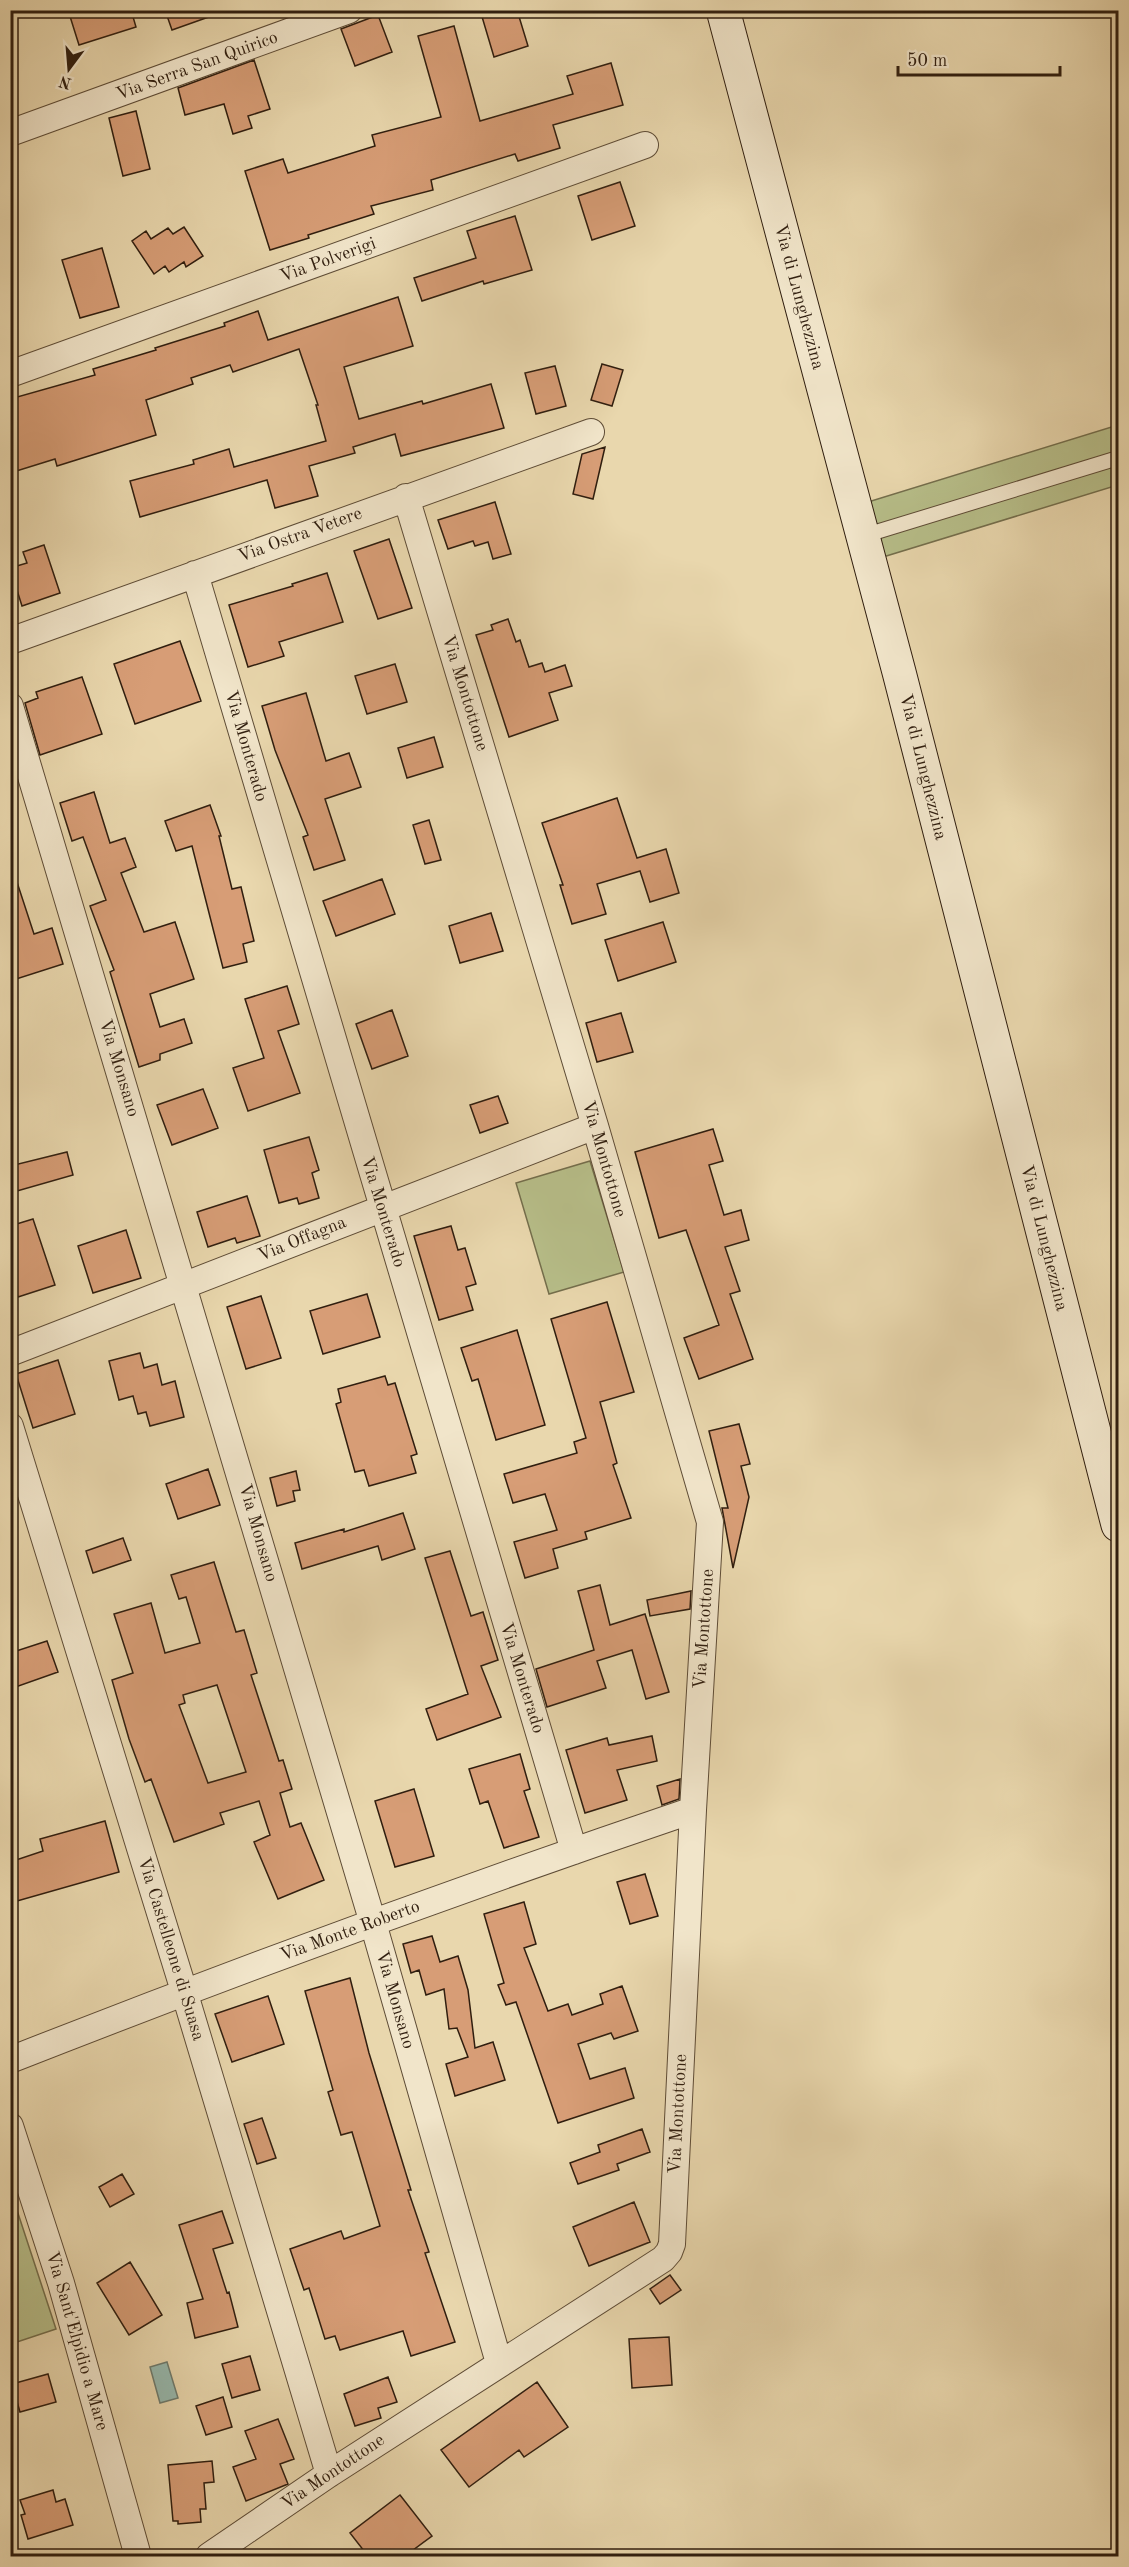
<svg xmlns="http://www.w3.org/2000/svg" width="1129" height="2567" viewBox="0 0 1129 2567" font-family="'Old Standard TT',serif">
  <style>
    .green { fill: #b7be89; stroke: #746e4c; stroke-width: 1.5 }
    .water { fill: #97b9ae; stroke: #6e7b6e; stroke-width: 1.5 }
    .building { fill: #d79d76; stroke: #301e0f; stroke-width: 1.5; fill-rule: evenodd }
    .lines { fill: none; stroke-linecap: round; stroke-linejoin: round }
    .lane-casing { stroke: #5e4c36; stroke-width: 16 }
    .street-casing { stroke: #5e4c36; stroke-width: 28 }
    .secondary-casing { stroke: #301e0f; stroke-width: 35 }
    .lane { stroke: #f1e5ca; stroke-width: 14 }
    .street { stroke: #f1e5ca; stroke-width: 26 }
    .secondary { stroke: #f1e5ca; stroke-width: 33 }
    .labels { text-anchor: middle; dominant-baseline: central; stroke-width: 5; stroke-linejoin: round; paint-order: stroke }
    .street-label { font-size: 18px; fill: #301e0f; stroke: #f1e5ca }
  </style>
  <rect width="100%" height="100%" fill="#e9d7ad"/>
  <filter id="stains"><feTurbulence type="fractalNoise" baseFrequency=".00333" numOctaves="4"/><feColorMatrix values="0 0 0 0 .2 0 0 0 0 .09 0 0 0 0 .02 0 0 0 .5 -.17"/></filter>
  <radialGradient id="worn" r=".72"><stop offset=".6" stop-color="#630" stop-opacity="0"/><stop offset="1" stop-color="#630" stop-opacity=".3"/></radialGradient>
  <path class="green" d="M 1118,425 L 1118,485 L 883,557 L 868,502 Z
    M 590,1161 L 624,1272 L 549,1294 L 516,1183 Z
    M 11,2192 L 56,2329 L 11,2344 L 10,2344 Z"/>
  <path class="water" d="M 167,2362 L 178,2398 L 160,2403 L 150,2367 Z"/>
  <path class="building" d="M 68,10 L 131,10 L 136,27 L 79,45 Z
    M 165,10 L 219,10 L 220,13 L 172,30 Z
    M 480,10 L 517,10 L 528,46 L 494,57 Z
    M 378,15 L 392,52 L 355,66 L 341,29 Z
    M 454,26 L 480,121 L 573,94 L 567,76 L 611,63 L 623,105 L 553,125 L 560,148 L 518,161 L 515,154 L 431,180 L 433,190 L 371,206 L 374,214 L 308,235 L 309,238 L 270,250 L 245,171 L 283,159 L 288,173 L 375,146 L 372,135 L 441,117 L 418,36 Z
    M 254,60 L 270,109 L 248,116 L 252,128 L 233,134 L 224,104 L 185,115 L 178,88 Z
    M 136,111 L 150,169 L 123,176 L 109,118 Z
    M 620,182 L 635,226 L 592,240 L 578,196 Z
    M 515,216 L 532,270 L 484,284 L 483,281 L 422,301 L 414,278 L 476,258 L 467,231 Z
    M 184,227 L 203,256 L 186,267 L 184,262 L 169,272 L 165,266 L 154,274 L 132,241 L 146,231 L 151,239 L 168,228 L 173,234 Z
    M 102,248 L 119,307 L 80,318 L 62,260 Z
    M 398,297 L 413,346 L 344,367 L 359,419 L 422,401 L 423,404 L 491,384 L 504,428 L 401,456 L 395,434 L 353,447 L 355,453 L 309,466 L 318,496 L 275,508 L 267,480 L 140,517 L 130,481 L 194,464 L 193,460 L 229,449 L 234,467 L 326,441 L 316,405 L 318,405 L 299,349 L 233,372 L 230,365 L 191,378 L 193,384 L 146,400 L 156,435 L 57,466 L 55,459 L 10,473 L 10,399 L 95,375 L 93,369 L 156,350 L 155,348 L 225,326 L 224,323 L 258,311 L 268,340 Z
    M 602,364 L 623,370 L 612,406 L 591,400 Z
    M 555,366 L 566,406 L 536,414 L 525,373 Z
    M 605,447 L 593,499 L 573,494 L 582,454 Z
    M 495,502 L 511,554 L 493,559 L 488,542 L 475,546 L 473,541 L 448,549 L 438,520 Z
    M 389,539 L 412,608 L 378,619 L 354,551 Z
    M 44,545 L 60,593 L 22,606 L 10,568 L 27,563 L 23,552 Z
    M 327,573 L 343,622 L 279,642 L 284,656 L 248,667 L 229,605 L 293,586 L 292,584 Z
    M 508,619 L 516,642 L 520,640 L 529,667 L 542,663 L 545,672 L 565,665 L 572,686 L 549,693 L 558,720 L 509,737 L 476,635 L 493,630 L 491,625 Z
    M 180,641 L 201,701 L 135,724 L 114,664 Z
    M 395,664 L 407,702 L 367,714 L 355,676 Z
    M 82,677 L 102,734 L 40,755 L 25,703 L 38,698 L 36,692 Z
    M 306,693 L 326,761 L 349,753 L 361,787 L 325,799 L 345,860 L 314,870 L 303,837 L 308,835 L 275,750 L 262,706 Z
    M 434,737 L 443,767 L 407,778 L 398,748 Z
    M 94,792 L 110,843 L 125,838 L 136,867 L 121,873 L 144,932 L 175,922 L 194,979 L 150,994 L 160,1027 L 184,1019 L 192,1043 L 160,1054 L 160,1060 L 139,1067 L 110,972 L 114,970 L 90,906 L 106,900 L 83,837 L 72,841 L 60,803 Z
    M 617,798 L 637,858 L 666,849 L 679,893 L 650,902 L 640,871 L 597,884 L 606,914 L 572,924 L 560,885 L 563,885 L 542,823 Z
    M 210,805 L 221,836 L 219,836 L 232,889 L 241,887 L 254,941 L 243,944 L 247,962 L 223,968 L 192,846 L 176,851 L 165,821 Z
    M 429,820 L 441,860 L 425,864 L 413,825 Z
    M 10,873 L 14,873 L 34,934 L 52,928 L 63,964 L 10,981 Z
    M 382,879 L 395,914 L 336,936 L 323,901 Z
    M 491,913 L 503,951 L 460,963 L 449,926 Z
    M 663,922 L 676,962 L 618,981 L 605,940 Z
    M 287,986 L 299,1024 L 278,1031 L 300,1093 L 248,1111 L 233,1068 L 264,1058 L 245,999 Z
    M 392,1010 L 408,1056 L 372,1069 L 356,1024 Z
    M 621,1013 L 633,1052 L 597,1062 L 586,1023 Z
    M 203,1089 L 218,1128 L 172,1145 L 157,1105 Z
    M 498,1096 L 508,1123 L 480,1133 L 470,1105 Z
    M 713,1129 L 723,1161 L 709,1165 L 724,1215 L 741,1210 L 749,1240 L 725,1247 L 740,1291 L 730,1294 L 753,1359 L 699,1379 L 684,1338 L 719,1325 L 686,1230 L 659,1238 L 635,1152 Z
    M 309,1137 L 319,1170 L 312,1173 L 319,1198 L 299,1204 L 297,1198 L 279,1203 L 264,1150 Z
    M 67,1152 L 73,1175 L 10,1193 L 10,1166 Z
    M 247,1196 L 260,1236 L 237,1243 L 235,1238 L 208,1247 L 197,1212 Z
    M 33,1219 L 55,1285 L 18,1297 L 10,1273 L 10,1226 Z
    M 451,1226 L 458,1250 L 465,1248 L 476,1284 L 466,1287 L 473,1310 L 439,1320 L 414,1236 Z
    M 126,1230 L 141,1278 L 93,1293 L 78,1246 Z
    M 367,1294 L 380,1337 L 323,1354 L 310,1311 Z
    M 261,1296 L 281,1358 L 246,1369 L 227,1307 Z
    M 607,1302 L 634,1392 L 600,1402 L 617,1463 L 613,1465 L 631,1518 L 585,1532 L 587,1539 L 553,1549 L 558,1568 L 525,1578 L 514,1542 L 557,1530 L 545,1494 L 513,1503 L 504,1474 L 577,1453 L 574,1442 L 586,1438 L 551,1319 Z
    M 517,1330 L 545,1425 L 496,1440 L 478,1379 L 472,1381 L 461,1348 Z
    M 140,1353 L 144,1368 L 157,1364 L 162,1385 L 175,1381 L 184,1417 L 150,1426 L 146,1412 L 138,1414 L 133,1396 L 119,1400 L 109,1361 Z
    M 58,1360 L 75,1414 L 33,1428 L 16,1374 Z
    M 385,1376 L 388,1385 L 395,1383 L 417,1454 L 411,1456 L 416,1473 L 369,1486 L 364,1470 L 355,1472 L 336,1404 L 341,1402 L 338,1389 Z
    M 739,1424 L 750,1464 L 741,1466 L 749,1497 L 733,1568 L 722,1508 L 728,1508 L 709,1431 Z
    M 208,1469 L 220,1505 L 178,1519 L 166,1484 Z
    M 296,1471 L 300,1490 L 293,1491 L 295,1501 L 277,1506 L 270,1478 Z
    M 403,1513 L 415,1549 L 382,1560 L 378,1546 L 302,1569 L 295,1543 L 344,1529 L 344,1532 Z
    M 123,1538 L 131,1560 L 93,1573 L 86,1551 Z
    M 450,1551 L 471,1616 L 483,1612 L 498,1660 L 481,1666 L 501,1717 L 437,1740 L 426,1709 L 468,1694 L 425,1558 Z
    M 214,1562 L 236,1632 L 244,1630 L 257,1673 L 251,1675 L 279,1761 L 283,1760 L 292,1789 L 280,1793 L 290,1827 L 301,1823 L 324,1880 L 278,1899 L 254,1842 L 270,1835 L 259,1801 L 220,1813 L 224,1824 L 174,1842 L 151,1779 L 145,1782 L 129,1739 L 112,1680 L 133,1673 L 114,1614 L 151,1603 L 165,1653 L 200,1643 L 186,1597 L 179,1599 L 171,1575 ZM 217,1685 L 246,1772 L 208,1783 L 179,1705 L 185,1703 L 183,1695 Z
    M 600,1585 L 610,1625 L 645,1614 L 669,1692 L 646,1699 L 632,1650 L 597,1661 L 606,1688 L 547,1707 L 536,1669 L 594,1650 L 578,1591 Z
    M 691,1591 L 690,1609 L 650,1616 L 647,1600 Z
    M 47,1641 L 58,1672 L 10,1689 L 10,1653 Z
    M 652,1736 L 657,1761 L 617,1770 L 627,1800 L 585,1813 L 566,1750 L 607,1738 L 609,1745 Z
    M 520,1754 L 530,1789 L 524,1791 L 539,1837 L 504,1848 L 488,1801 L 480,1804 L 469,1769 Z
    M 680,1779 L 679,1799 L 662,1805 L 657,1786 Z
    M 414,1789 L 434,1856 L 395,1867 L 375,1801 Z
    M 105,1821 L 119,1872 L 10,1903 L 10,1862 L 43,1851 L 40,1839 Z
    M 645,1874 L 658,1916 L 630,1924 L 617,1882 Z
    M 524,1902 L 536,1944 L 524,1948 L 548,2011 L 568,2004 L 572,2015 L 603,2004 L 600,1994 L 622,1986 L 638,2031 L 614,2039 L 611,2033 L 578,2044 L 590,2079 L 625,2068 L 634,2098 L 558,2123 L 516,2002 L 506,2005 L 498,1985 L 504,1983 L 484,1914 Z
    M 432,1936 L 440,1962 L 458,1956 L 468,1990 L 475,2048 L 493,2042 L 505,2080 L 455,2096 L 446,2064 L 468,2057 L 457,2028 L 449,2029 L 444,1989 L 426,1995 L 419,1970 L 411,1973 L 403,1944 Z
    M 350,1978 L 369,2053 L 411,2190 L 408,2190 L 429,2252 L 425,2253 L 455,2342 L 411,2356 L 403,2331 L 340,2350 L 335,2336 L 325,2339 L 309,2288 L 304,2290 L 290,2249 L 341,2231 L 344,2239 L 380,2226 L 352,2132 L 341,2135 L 328,2092 L 333,2090 L 305,1991 Z
    M 268,1996 L 284,2044 L 232,2062 L 215,2014 Z
    M 262,2118 L 276,2158 L 257,2164 L 244,2124 Z
    M 642,2129 L 650,2152 L 617,2164 L 619,2170 L 578,2184 L 570,2163 L 600,2152 L 598,2145 Z
    M 122,2174 L 134,2194 L 110,2207 L 99,2187 Z
    M 634,2202 L 650,2242 L 589,2266 L 573,2227 Z
    M 222,2211 L 233,2243 L 213,2249 L 227,2293 L 229,2292 L 238,2327 L 195,2338 L 187,2303 L 203,2299 L 179,2225 Z
    M 130,2262 L 162,2315 L 129,2335 L 97,2283 Z
    M 670,2275 L 681,2290 L 660,2304 L 650,2289 Z
    M 669,2337 L 672,2385 L 632,2388 L 629,2339 Z
    M 250,2356 L 260,2390 L 232,2398 L 222,2364 Z
    M 48,2374 L 56,2402 L 20,2412 L 12,2384 Z
    M 388,2377 L 397,2402 L 378,2408 L 381,2418 L 355,2426 L 344,2394 Z
    M 537,2382 L 568,2427 L 524,2457 L 519,2450 L 469,2487 L 441,2450 Z
    M 223,2397 L 232,2427 L 206,2435 L 196,2406 Z
    M 278,2419 L 294,2459 L 280,2464 L 288,2484 L 246,2501 L 233,2467 L 256,2459 L 245,2431 Z
    M 212,2461 L 214,2482 L 204,2483 L 206,2509 L 200,2509 L 201,2522 L 178,2524 L 178,2521 L 173,2521 L 168,2465 Z
    M 53,2490 L 56,2502 L 65,2499 L 73,2525 L 28,2539 L 21,2515 L 25,2514 L 20,2500 Z
    M 400,2495 L 432,2536 L 405,2556 L 368,2556 L 350,2533 Z"/>
  <g class="lines">
    <g class="lane-casing">
      <path id="lane" d="M 863,536 L 1118,458"/>
    </g>
    <g class="street-casing">
      <path id="street" d="M 10,133 L 349,10
        M 10,374 L 645,145
        M 195,574 L 574,1851
        M 10,641 L 591,432
        M 10,706 L 373,1923 L 499,2363
        M 10,1353 L 595,1126
        M 10,1426 L 184,1991 L 329,2474
        M 10,2060 C 236,1971 463,1888 693,1810
        M 10,2126 L 61,2283 L 138,2556
        M 209,2556 L 329,2474 L 663,2259 L 669,2252 L 672,2244 L 693,1810 L 710,1522 L 595,1126 L 406,497"/>
    </g>
    <g class="secondary-casing">
      <path id="secondary" d="M 723,10 L 899,672 L 1118,1525"/>
    </g>
    <use href="#lane" class="lane"/>
    <use href="#street" class="street"/>
    <use href="#secondary" class="secondary"/>
  </g>
  <g class="labels">
    <g class="street-label">
      <text transform="translate(197 66) rotate(-20)">Via Serra San Quirico</text>
      <text transform="translate(328 260) rotate(-20)">Via Polverigi</text>
      <text transform="translate(799 297) rotate(75)">Via di Lunghezzina</text>
      <text transform="translate(300 535) rotate(-20)">Via Ostra Vetere</text>
      <text transform="translate(465 693) rotate(73)">Via Montottone</text>
      <text transform="translate(246 746) rotate(74)">Via Monterado</text>
      <text transform="translate(923 767) rotate(76)">Via di Lunghezzina</text>
      <text transform="translate(119 1068) rotate(73)">Via Monsano</text>
      <text transform="translate(604 1159) rotate(74)">Via Montottone</text>
      <text transform="translate(383 1212) rotate(73)">Via Monterado</text>
      <text transform="translate(1044 1238) rotate(76)">Via di Lunghezzina</text>
      <text transform="translate(302 1239) rotate(-22)">Via Offagna</text>
      <text transform="translate(258 1533) rotate(74)">Via Monsano</text>
      <text transform="translate(704 1629) rotate(-86)">Via Montottone</text>
      <text transform="translate(522 1678) rotate(73)">Via Monterado</text>
      <text transform="translate(350 1931) rotate(-20)">Via Monte Roberto</text>
      <text transform="translate(171 1949) rotate(73)">Via Castelleone di Suasa</text>
      <text transform="translate(395 2000) rotate(74)">Via Monsano</text>
      <text transform="translate(678 2114) rotate(-87)">Via Montottone</text>
      <text transform="translate(77 2341) rotate(74)">Via Sant'Elpidio a Mare</text>
      <text transform="translate(333 2472) rotate(-34)">Via Montottone</text>
    </g>
  </g>
  <rect width="1129" height="2567" fill="none" stroke="#e9d7ad" stroke-width="36"/>
  <rect x="12" y="12" width="1105" height="2543" fill="none" stroke="#301e0f" stroke-width="3"/>
  <rect x="18" y="18" width="1093" height="2531" fill="none" stroke="#301e0f" stroke-width="1.5"/>
  <g transform="translate(69 69) rotate(196)" stroke="#f1e5ca" stroke-width="4.5" paint-order="stroke">
  <path d="M0-4.5L10 22L0 15L-10 22Z" fill="#301e0f"/>
  <text y="-9" font-size="16" font-weight="bold" text-anchor="middle" fill="#301e0f">N</text>
  </g>
  <path d="M898 66v9h162v-9" fill="none" stroke="#301e0f" stroke-width="3"/>
  <text x="907" y="66" font-size="18" fill="#301e0f" stroke="#f1e5ca" stroke-width="4.5" paint-order="stroke">50 m</text>
  <rect width="100%" height="100%" filter="url(#stains)"/>
  <rect width="100%" height="100%" fill="url(#worn)"/>
</svg>
